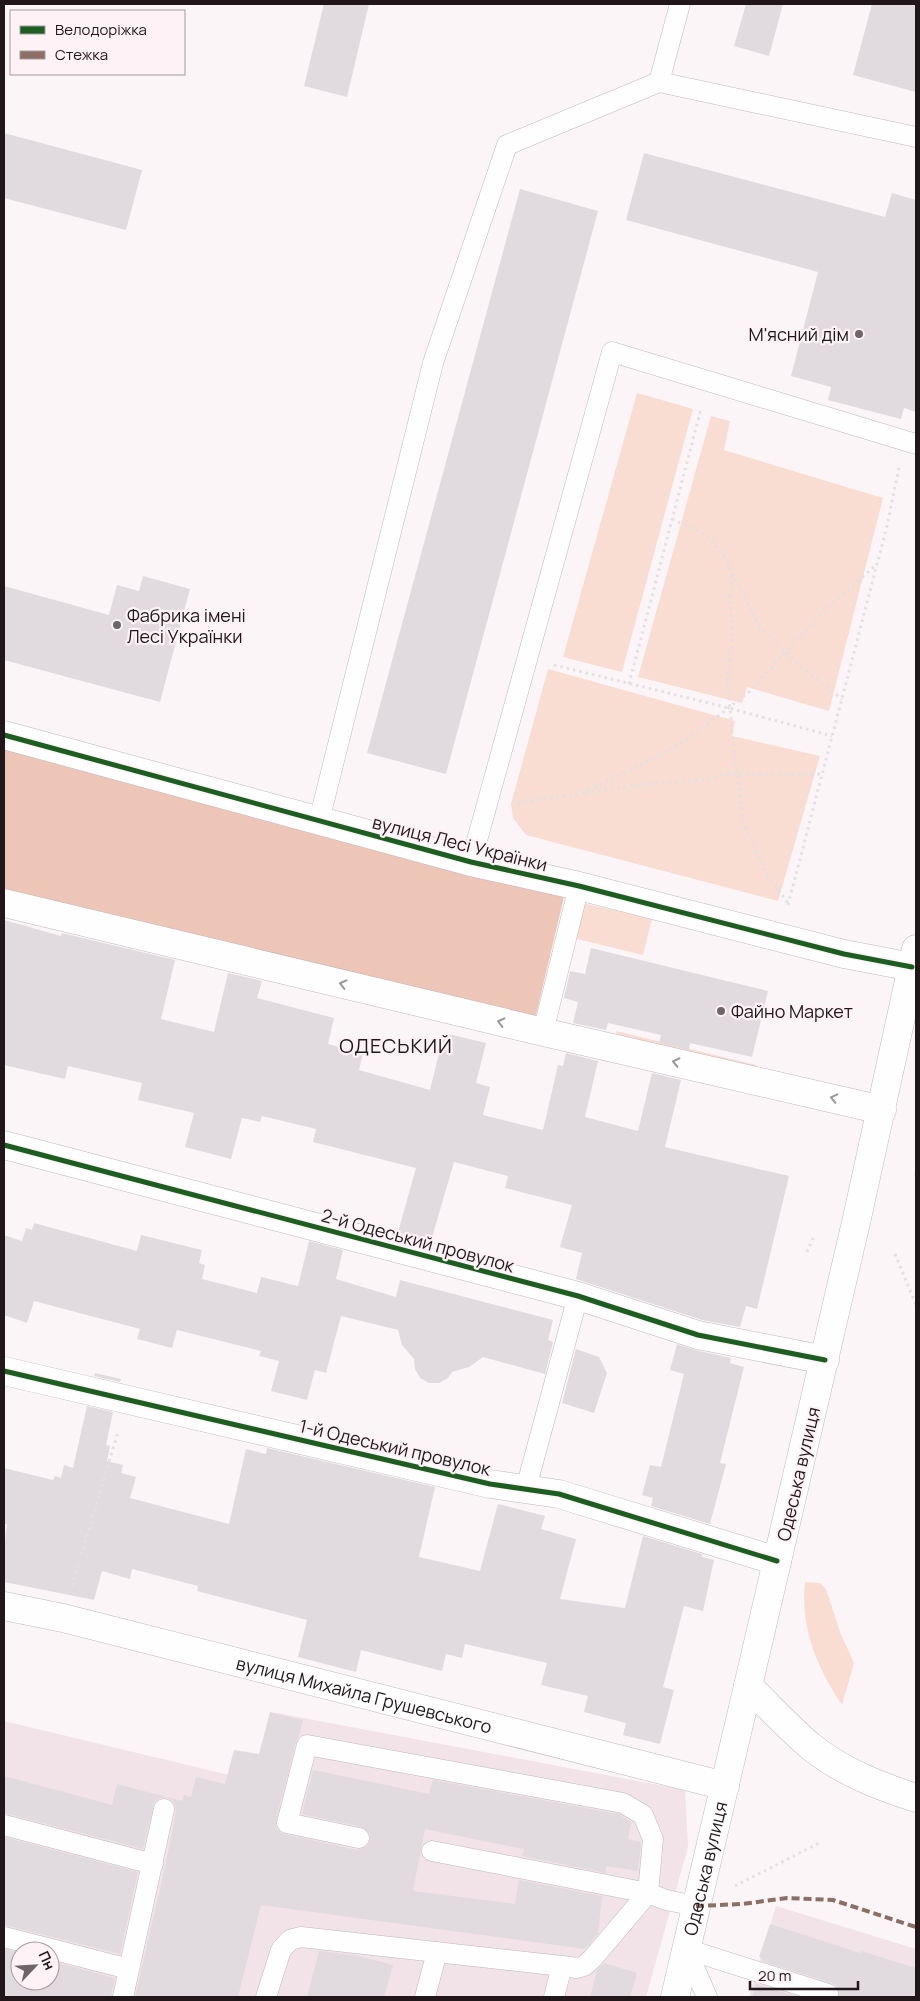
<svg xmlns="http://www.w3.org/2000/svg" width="920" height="2001" viewBox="0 0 920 2001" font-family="Manrope,sans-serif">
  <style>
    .built { fill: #f1e3e8; fill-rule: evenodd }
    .green { fill: #f9dcd2 }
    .forest { fill: #eec6b8 }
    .building { fill: #e1dbdf }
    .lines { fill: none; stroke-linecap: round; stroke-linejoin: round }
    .lane-casing { stroke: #c0b8bc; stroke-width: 21 }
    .street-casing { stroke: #c0b8bc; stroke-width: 29 }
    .secondary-casing { stroke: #c0b8bc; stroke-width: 29 }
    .path { stroke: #e2e1e1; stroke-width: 3; stroke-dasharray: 2.5 4; stroke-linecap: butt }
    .lane { stroke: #fefefe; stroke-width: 20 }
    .street { stroke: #fefefe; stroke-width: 28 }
    .secondary { stroke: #fefefe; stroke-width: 28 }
    .quiet { stroke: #8d6e63; stroke-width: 4; stroke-dasharray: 8 4; stroke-linecap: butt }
    .cycleway-casing { stroke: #fef2f7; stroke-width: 8 }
    .cycleway { stroke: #1b5e20; stroke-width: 5 }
    .oneway { stroke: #9b9698 }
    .poi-dot { fill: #6d6568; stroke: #fef2f7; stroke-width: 2 }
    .labels { text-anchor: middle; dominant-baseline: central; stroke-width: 4.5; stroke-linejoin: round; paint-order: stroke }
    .poi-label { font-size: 18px; fill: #21171b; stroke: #fef2f7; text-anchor: start }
    .street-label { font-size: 18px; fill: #21171b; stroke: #fef2f7 }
    .quarter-label { font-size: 20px; letter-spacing: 1px; fill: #21171b; stroke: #fef2f7 }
  </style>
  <rect width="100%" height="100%" fill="#fbf5f8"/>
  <path class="built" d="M 277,1713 L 685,1790 L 688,1847 L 646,1997 L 210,1997 Z
    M 4,1721 L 250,1780 L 198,1997 L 4,1997 ZM 20,1951 L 50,1951 L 50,1981 L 20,1981 Z
    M 776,1906 L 916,1949 L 916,1997 L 749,1997 Z"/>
  <path class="green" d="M 637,393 L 693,409 L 622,672 L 563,657 Z
    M 711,416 L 730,421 L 724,450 L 883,498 L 829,711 L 747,687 L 742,703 L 638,677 Z
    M 548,669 L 735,721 L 732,736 L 820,756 L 778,901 L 526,835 L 513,818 L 511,804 Z
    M 582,903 L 652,919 L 643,955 L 573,938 Z
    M 616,1031 L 756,1065 L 755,1070 L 617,1035 Z
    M 805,1582 L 820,1583 L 826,1589 L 840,1632 L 854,1663 L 842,1705 C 817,1667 800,1628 805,1582 Z"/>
  <path class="forest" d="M 4,749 L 564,897 L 535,1019 L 4,893 Z"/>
  <path class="building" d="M 324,4 L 369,4 L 347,97 L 304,86 Z
    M 746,4 L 783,4 L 769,56 L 734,46 Z
    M 872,4 L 916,4 L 916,92 L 853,75 Z
    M 4,133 L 142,170 L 126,230 L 4,198 Z
    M 644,153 L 885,217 L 892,193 L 916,200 L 916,412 L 904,408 L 901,419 L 828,400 L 831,387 L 791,376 L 818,272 L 626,220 Z
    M 520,189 L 598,211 L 446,774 L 367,753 Z
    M 143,576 L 190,589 L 160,702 L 4,660 L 4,586 L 109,615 L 117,585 L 139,591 Z
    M 4,920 L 61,936 L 62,933 L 175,960 L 161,1019 L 214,1032 L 228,973 L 262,981 L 257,998 L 334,1018 L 328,1044 L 363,1053 L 359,1070 L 430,1090 L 444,1033 L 486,1043 L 476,1083 L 490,1087 L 483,1115 L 543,1130 L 558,1065 L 563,1066 L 566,1053 L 598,1061 L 585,1117 L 638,1131 L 652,1073 L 681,1080 L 665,1147 L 789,1176 L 757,1309 L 746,1306 L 740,1327 L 702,1320 L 576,1279 L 582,1253 L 560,1247 L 572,1205 L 505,1188 L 508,1176 L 454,1162 L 431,1241 L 398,1232 L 416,1168 L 313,1142 L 316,1129 L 262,1116 L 260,1122 L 242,1118 L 231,1159 L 185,1147 L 194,1113 L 138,1100 L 142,1083 L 68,1066 L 65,1079 L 4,1065 Z
    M 591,948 L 768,991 L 752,1057 L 690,1043 L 689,1050 L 659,1043 L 661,1035 L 608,1023 L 606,1030 L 573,1023 L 578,1002 L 564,998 L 570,971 L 585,974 Z
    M 34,1223 L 137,1251 L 141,1235 L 202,1250 L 199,1263 L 205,1265 L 202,1279 L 257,1293 L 261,1277 L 298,1286 L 309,1241 L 343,1250 L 336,1279 L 396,1297 L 400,1280 L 553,1320 L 548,1340 L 553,1342 L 545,1374 L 483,1357 L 469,1367 L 452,1372 L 448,1378 L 439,1383 L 429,1383 L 420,1378 L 415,1369 L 414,1359 L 402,1345 L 398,1330 L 341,1316 L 326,1373 L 315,1370 L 307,1400 L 271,1391 L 279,1361 L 259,1356 L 261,1351 L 177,1330 L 172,1348 L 137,1339 L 140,1329 L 34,1301 L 27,1323 L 4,1315 L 4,1235 L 22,1241 L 26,1228 L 32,1230 Z
    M 677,1344 L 695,1350 L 731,1358 L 730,1363 L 744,1367 L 720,1463 L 726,1464 L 710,1524 L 651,1506 L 653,1498 L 642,1495 L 650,1465 L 661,1467 L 684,1374 L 670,1370 Z
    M 576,1349 L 599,1357 L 607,1373 L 594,1413 L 562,1403 Z
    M 95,1373 L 121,1379 L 120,1382 L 94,1376 Z
    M 87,1406 L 113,1412 L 106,1445 L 110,1446 L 107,1461 L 123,1465 L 121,1473 L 136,1477 L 130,1498 L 229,1524 L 246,1449 L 266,1454 L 267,1448 L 435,1487 L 419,1557 L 480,1571 L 498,1504 L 545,1516 L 541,1529 L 576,1539 L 560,1599 L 625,1608 L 643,1536 L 702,1554 L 702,1557 L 714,1560 L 703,1611 L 684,1606 L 663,1687 L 674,1690 L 660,1744 L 623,1735 L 626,1723 L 584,1712 L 588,1696 L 541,1685 L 547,1663 L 465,1644 L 462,1658 L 446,1654 L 442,1671 L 361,1650 L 356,1672 L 298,1657 L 307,1620 L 197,1591 L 198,1586 L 132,1569 L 130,1579 L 102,1571 L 94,1600 L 4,1582 L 4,1549 L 7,1524 L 4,1524 L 4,1468 L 53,1480 L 55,1476 L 61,1478 L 64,1465 L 73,1468 Z
    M 270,1712 L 303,1720 L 299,1736 L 296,1742 L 276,1820 L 276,1827 L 279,1831 L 284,1834 L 357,1850 L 367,1846 L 370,1841 L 370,1834 L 362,1827 L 302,1814 L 313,1770 L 429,1794 L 433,1780 L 619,1814 L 631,1822 L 628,1839 L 641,1842 L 638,1871 L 606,1866 L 606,1873 L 522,1856 L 524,1849 L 425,1829 L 413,1891 L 515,1904 L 519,1880 L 602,1896 L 598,1934 L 585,1949 L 261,1905 L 238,1997 L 135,1997 L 165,1867 L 176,1812 L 175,1805 L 172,1800 L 166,1797 L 160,1798 L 155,1801 L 143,1849 L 4,1813 L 4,1776 L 112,1805 L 117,1784 L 182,1801 L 184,1795 L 191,1797 L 196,1777 L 225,1784 L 234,1750 L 259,1754 Z
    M 4,1837 L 138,1872 L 120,1954 L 4,1925 Z
    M 770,1924 L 860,1953 L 861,1951 L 916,1968 L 916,1997 L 839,1997 L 837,1986 L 832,1983 L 762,1961 L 763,1959 L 759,1957 Z
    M 4,1949 L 20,1953 L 20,1981 L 50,1981 L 50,1961 L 115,1978 L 111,1997 L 4,1997 Z
    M 319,1951 L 355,1955 L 393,1965 L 384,1997 L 307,1997 Z
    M 604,1963 L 637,1973 L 630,1997 L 590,1997 L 597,1970 Z
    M 756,1984 L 799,1997 L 752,1997 Z"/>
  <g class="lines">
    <g class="lane-casing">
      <path id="lane" d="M 680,4 L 659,82 L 916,137
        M 319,821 L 433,363 L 507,145 L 659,82
        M 471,862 L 612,352 L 916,444
        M 543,1032 L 579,886
        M 526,1488 L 578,1296
        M 4,1825 L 153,1864
        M 432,1851 L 648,1893 L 666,1900 L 696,1906
        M 4,1937 L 129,1969
        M 686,1949 L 828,1994
        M 686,1949 L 707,1997
        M 123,1997 L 164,1809
        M 266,1997 L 281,1950 L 290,1940 L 301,1937 L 562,1966 L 577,1968 L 584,1966 L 592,1959 L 648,1893 L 653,1839 L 643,1815 L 623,1803 L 307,1745 L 287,1823 L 359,1838
        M 425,1997 L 437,1952
        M 554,1997 L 562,1966"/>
    </g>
    <g class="street-casing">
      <g id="street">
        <path d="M 4,735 L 471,862 L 579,886 L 844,954 L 912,967"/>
        <path d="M 4,903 L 556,1035 L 882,1110"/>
        <path d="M 4,1145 L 578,1296 L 698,1335 L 825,1360"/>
        <path d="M 4,1371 L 490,1484 L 559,1494 L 777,1561"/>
        <path id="s1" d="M 4,1606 L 63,1618 L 725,1786"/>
        <path id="s2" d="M 675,1997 L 748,1686"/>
      </g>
    </g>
    <g class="secondary-casing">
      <path id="secondary" d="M 916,949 L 857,1218 L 748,1686 C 768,1705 788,1727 809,1745 C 840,1771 879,1786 916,1798"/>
    </g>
    <path class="path" d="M 672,519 L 708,536 L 724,556 L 759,626 L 801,667 L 842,699
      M 732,575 L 730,598 L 732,642 L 727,679 L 735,759 L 744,823 L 767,874 L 788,903
      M 554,665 L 729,708 L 832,736
      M 629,684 L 701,409
      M 585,793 L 646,784 L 705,780 L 727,774 L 822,774
      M 518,804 L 546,798 L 580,794 L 651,760 L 691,737 L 749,692 L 819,616 L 876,565
      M 788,905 L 887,526 L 899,468
      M 916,1174 L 916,1178
      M 807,1252 L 814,1236
      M 895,1254 L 916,1305
      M 72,1586 L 118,1432
      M 735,1886 L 821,1842"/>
    <use href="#lane" class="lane"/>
    <use href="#street" class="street"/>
    <use href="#secondary" class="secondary"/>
    <path class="quiet" d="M 696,1906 L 742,1904 L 787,1898 L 833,1900 L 916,1927"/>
    <g class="cycleway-casing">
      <path id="cycleway" d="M 4,735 L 471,862 L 579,886 L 844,954 L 912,967
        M 4,1145 L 578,1296 L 698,1335 L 825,1360
        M 4,1371 L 490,1484 L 559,1494 L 777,1561"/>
    </g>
    <use href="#cycleway" class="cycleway"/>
  </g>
  <defs><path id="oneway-chevron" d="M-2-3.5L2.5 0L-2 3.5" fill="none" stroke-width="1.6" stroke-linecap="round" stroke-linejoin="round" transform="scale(1.25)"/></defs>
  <g class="oneway">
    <use href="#oneway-chevron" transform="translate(343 984) rotate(-166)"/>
    <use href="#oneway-chevron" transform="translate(501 1022) rotate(-166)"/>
    <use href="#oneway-chevron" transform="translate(676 1062) rotate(-167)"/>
    <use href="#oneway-chevron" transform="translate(834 1098) rotate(-167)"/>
  </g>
  <g class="poi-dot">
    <circle cx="859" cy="334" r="5"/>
    <circle cx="117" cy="625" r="5"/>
    <circle cx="721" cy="1011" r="5"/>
  </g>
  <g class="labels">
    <g class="poi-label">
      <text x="849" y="334" text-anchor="end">М'ясний дім</text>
      <text x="127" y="615">Фабрика імені<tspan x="127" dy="21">Лесі Українки</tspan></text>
      <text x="731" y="1011">Файно Маркет</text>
    </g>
    <g class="street-label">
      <text transform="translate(460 843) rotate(14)">вулиця Лесі Українки</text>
      <text transform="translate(418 1240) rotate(15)">2-й Одеський провулок</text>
      <text transform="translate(395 1447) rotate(13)">1-й Одеський провулок</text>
      <text transform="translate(798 1474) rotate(-77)">Одеська вулиця</text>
      <text stroke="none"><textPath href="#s1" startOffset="371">вулиця Михайла Грушевського</textPath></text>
      <text stroke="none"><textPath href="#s2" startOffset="132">Одеська вулиця</textPath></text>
    </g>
    <g class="quarter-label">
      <text x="396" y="1045">ОДЕСЬКИЙ</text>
    </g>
  </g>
  <rect width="920" height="2001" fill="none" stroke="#21171b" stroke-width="10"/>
  <rect x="10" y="10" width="175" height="65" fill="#fef2f7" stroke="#a69a9f"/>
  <rect x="20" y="26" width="25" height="8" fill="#1b5e20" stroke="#a69a9f"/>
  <text x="55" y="35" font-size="15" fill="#21171b">Велодоріжка</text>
  <rect x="20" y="51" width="25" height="8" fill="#8d6e63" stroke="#a69a9f"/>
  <text x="55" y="60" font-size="15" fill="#21171b">Стежка</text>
  <g transform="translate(35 1966) rotate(65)"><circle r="24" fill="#fef2f7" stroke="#a69a9f"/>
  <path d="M0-4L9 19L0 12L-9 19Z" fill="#6d6568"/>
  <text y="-8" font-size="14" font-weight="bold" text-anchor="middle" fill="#21171b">Пн</text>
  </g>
  <path d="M750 1981v8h108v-8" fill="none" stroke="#21171b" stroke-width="2.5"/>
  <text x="758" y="1981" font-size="15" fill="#21171b" stroke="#fef2f7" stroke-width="4" paint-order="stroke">20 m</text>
</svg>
